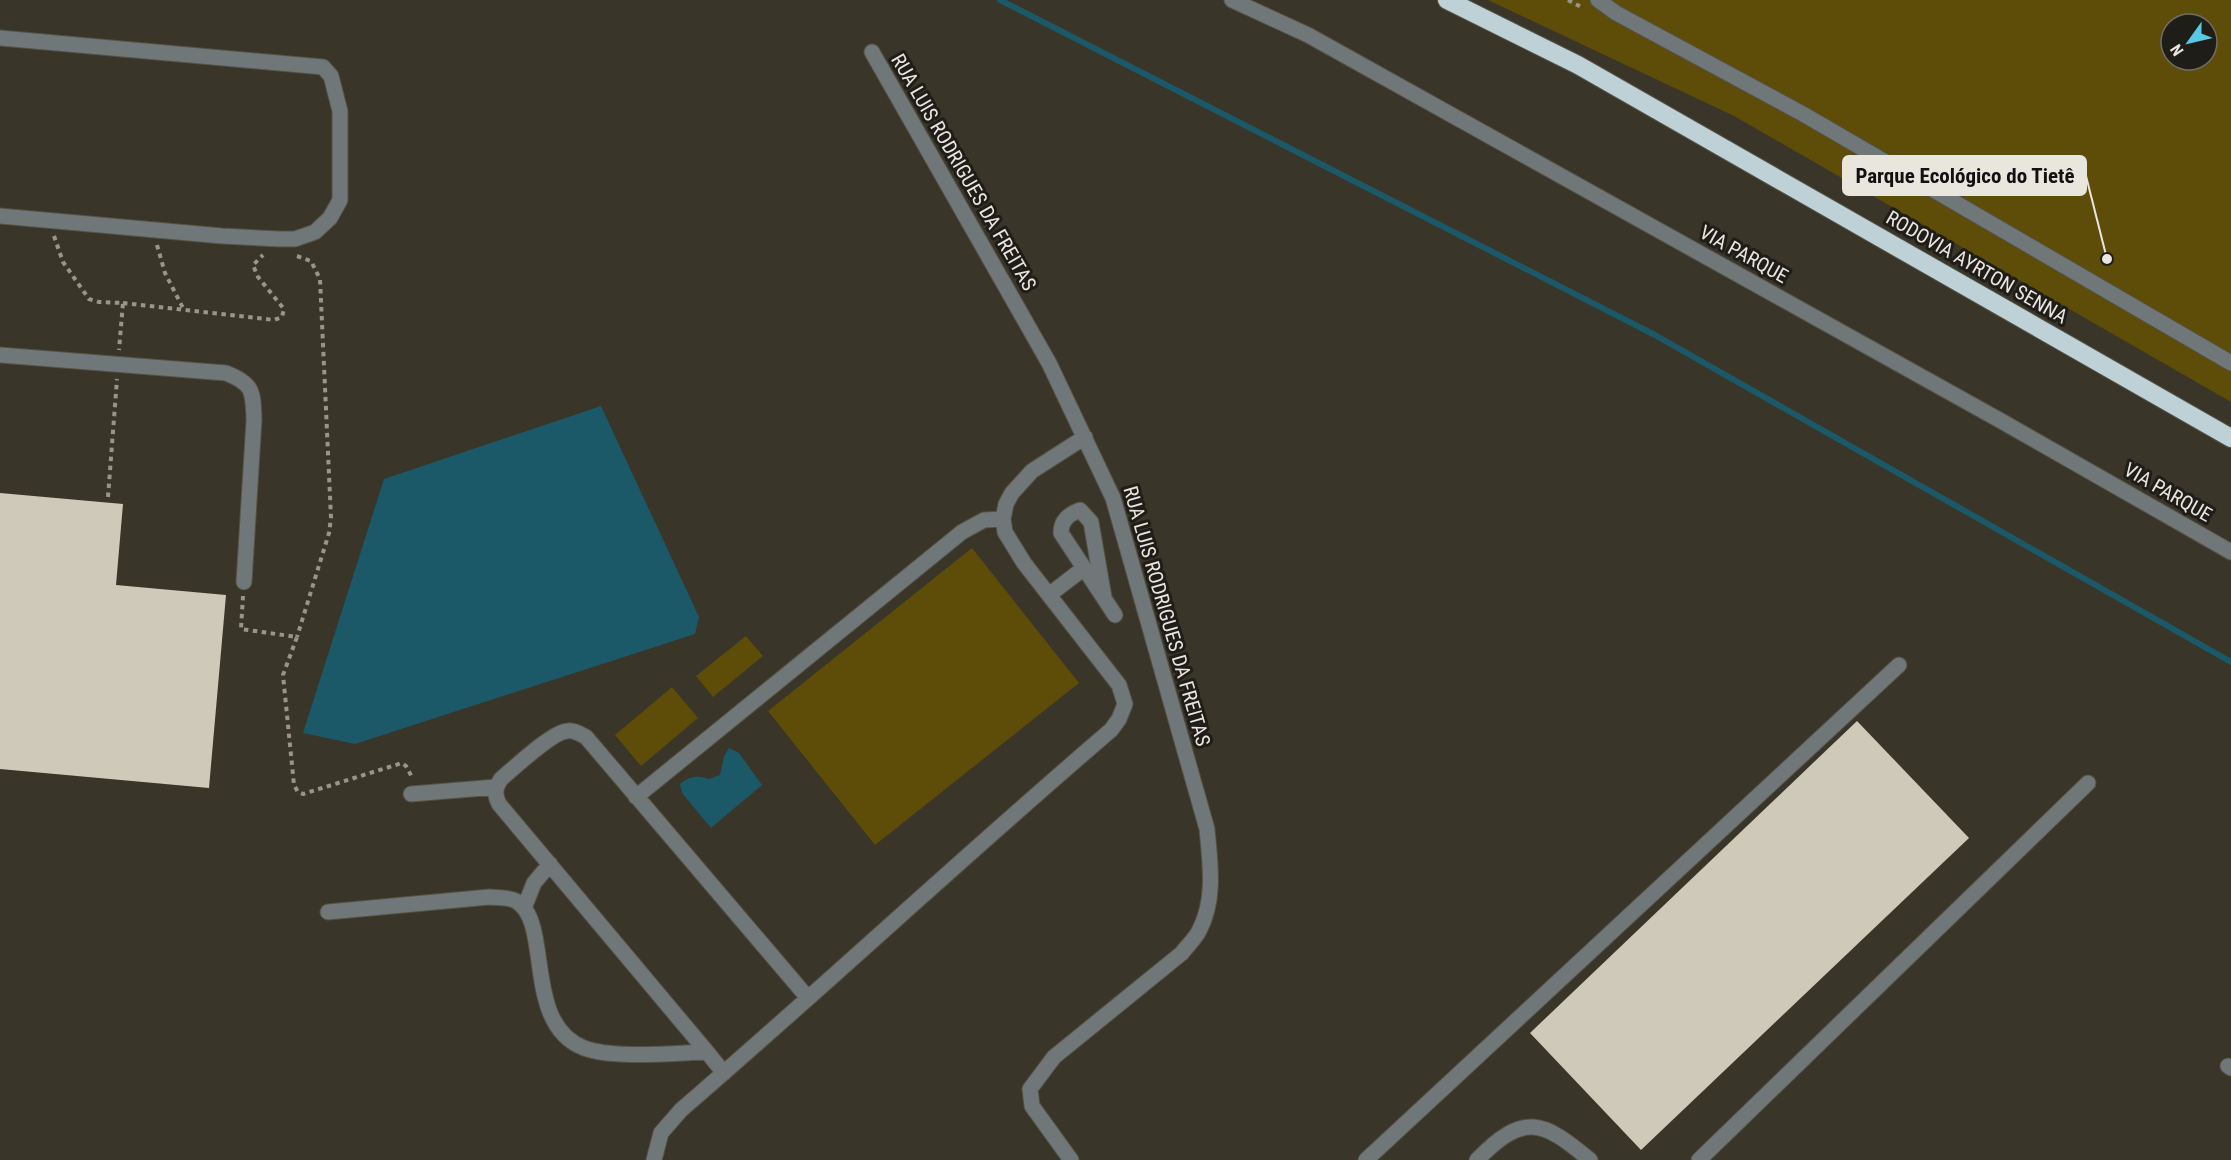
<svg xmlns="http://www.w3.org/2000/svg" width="2231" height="1160" font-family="'Roboto Condensed',sans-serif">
<rect width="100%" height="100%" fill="#393528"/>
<!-- green -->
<path fill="#5e4c09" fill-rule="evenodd" d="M1488,0H2231V402L1734,116ZM2171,24H2207V60H2171Z
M972,548L1079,683L875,845L768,711Z
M746,636L763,656L713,697L696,676Z
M672,687L698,718L641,766L615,735Z"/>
<!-- water -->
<path fill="#1b5968" d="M601,406L699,617L695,634L355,744L303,733L384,479Z
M729,748L739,753L762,785L711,828L682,793L680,784C689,776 698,775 709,779L720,775L724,756Z"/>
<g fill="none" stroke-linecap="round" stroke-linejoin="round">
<!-- stream -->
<path stroke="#1b5968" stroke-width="6" d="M1000,0L1655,335L2231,662"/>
</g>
<!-- building -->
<path fill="#cfc9ba" d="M0,493L123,504L116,585L226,595L209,788L0,769Z
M1857,721L1969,838L1641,1150L1530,1033Z"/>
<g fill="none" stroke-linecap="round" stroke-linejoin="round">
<defs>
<path id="minor" d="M1232,0L1308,35L2003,422L2231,552
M1598,0L1616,13L1803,114L2231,363
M0,38L323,67L331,76L340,111V200L330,218L315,232L295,239H279L222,236L0,216
M872,52L1049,363L1113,498L1207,829C1210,863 1216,899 1199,931C1195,939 1187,946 1182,953L1054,1057L1030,1089L1032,1106L1071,1160
M0,355L226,373C254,384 253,392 254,420L244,582
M1049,595L1084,568
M1104,597L1091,522L1080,510C1069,514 1061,520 1061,533L1115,615
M411,794L496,787
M636,797L962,532L984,520L1003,519
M524,908L534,883L550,864
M328,912L489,897C497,898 509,897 516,901C553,922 522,1024 584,1048C613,1059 674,1053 707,1052L724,1073
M707,1052L499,804C494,794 495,788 501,779C514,768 553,731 568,731C574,730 580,734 586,737L808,998
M2228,1066L2231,1068
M654,1160L661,1133L681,1110C826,985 966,854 1111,730L1119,719L1125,704L1119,685L1024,563L1005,532L1003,519L1006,504L1012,493L1032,471L1085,437
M1366,1160L1899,665
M1477,1160C1524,1112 1542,1120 1590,1160
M1699,1160L2088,783"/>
<path id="highway" d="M1447,0L1578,65L2231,438"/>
</defs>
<!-- minor casing -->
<use href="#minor" stroke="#555145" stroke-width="17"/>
<!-- highway casing -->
<use href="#highway" stroke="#555145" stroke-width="20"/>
<!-- path -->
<path stroke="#98958b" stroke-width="4" stroke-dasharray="4.5 4.5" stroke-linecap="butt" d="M1568,0L1583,8
M54,236L63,262L89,299L99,302L123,303L119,350
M157,245L165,273L184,310
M297,256L311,261L320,279L331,518L329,533L297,637
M123,303L274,320L282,317L284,309L258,277L253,265L263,255
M108,497L117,379
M243,596L241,629L297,637L283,675L294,785L298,792L303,794L402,763L406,766L413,779"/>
<!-- minor -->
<use href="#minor" stroke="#6f7779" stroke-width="15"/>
<!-- highway -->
<use href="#highway" stroke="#bed1d7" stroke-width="18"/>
</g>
<g text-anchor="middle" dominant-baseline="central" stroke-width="6" stroke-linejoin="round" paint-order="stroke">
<!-- street labels -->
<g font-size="20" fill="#e9e6de" stroke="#1f1d17">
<text transform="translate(964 172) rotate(60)">RUA LUIS RODRIGUES DA FREITAS</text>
<text transform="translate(1744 254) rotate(29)">VIA PARQUE</text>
<text transform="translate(1977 267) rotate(30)">RODOVIA AYRTON SENNA</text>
<text transform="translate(2168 492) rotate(30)">VIA PARQUE</text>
<text transform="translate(1167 616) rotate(74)">RUA LUIS RODRIGUES DA FREITAS</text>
</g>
</g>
<!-- callouts -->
<path fill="none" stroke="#e9e6de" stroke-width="2" d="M2107 259L2086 176"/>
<circle fill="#e9e6de" stroke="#1f1d17" stroke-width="2" cx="2107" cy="259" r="6"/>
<rect fill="#e9e6de" stroke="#e9e6de" stroke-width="2" x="1843" y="156" width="243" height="39" rx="6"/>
<g font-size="21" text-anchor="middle" font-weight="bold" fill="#111">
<text x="1965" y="183">Parque Ecológico do Tietê</text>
</g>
<!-- north arrow -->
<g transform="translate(2189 42) rotate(236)"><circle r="28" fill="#1f1d17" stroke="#706d67" stroke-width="1.5"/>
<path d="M0-4.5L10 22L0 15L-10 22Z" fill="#58c8e4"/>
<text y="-9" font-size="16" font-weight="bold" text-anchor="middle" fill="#e9e6de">N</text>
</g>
</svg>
